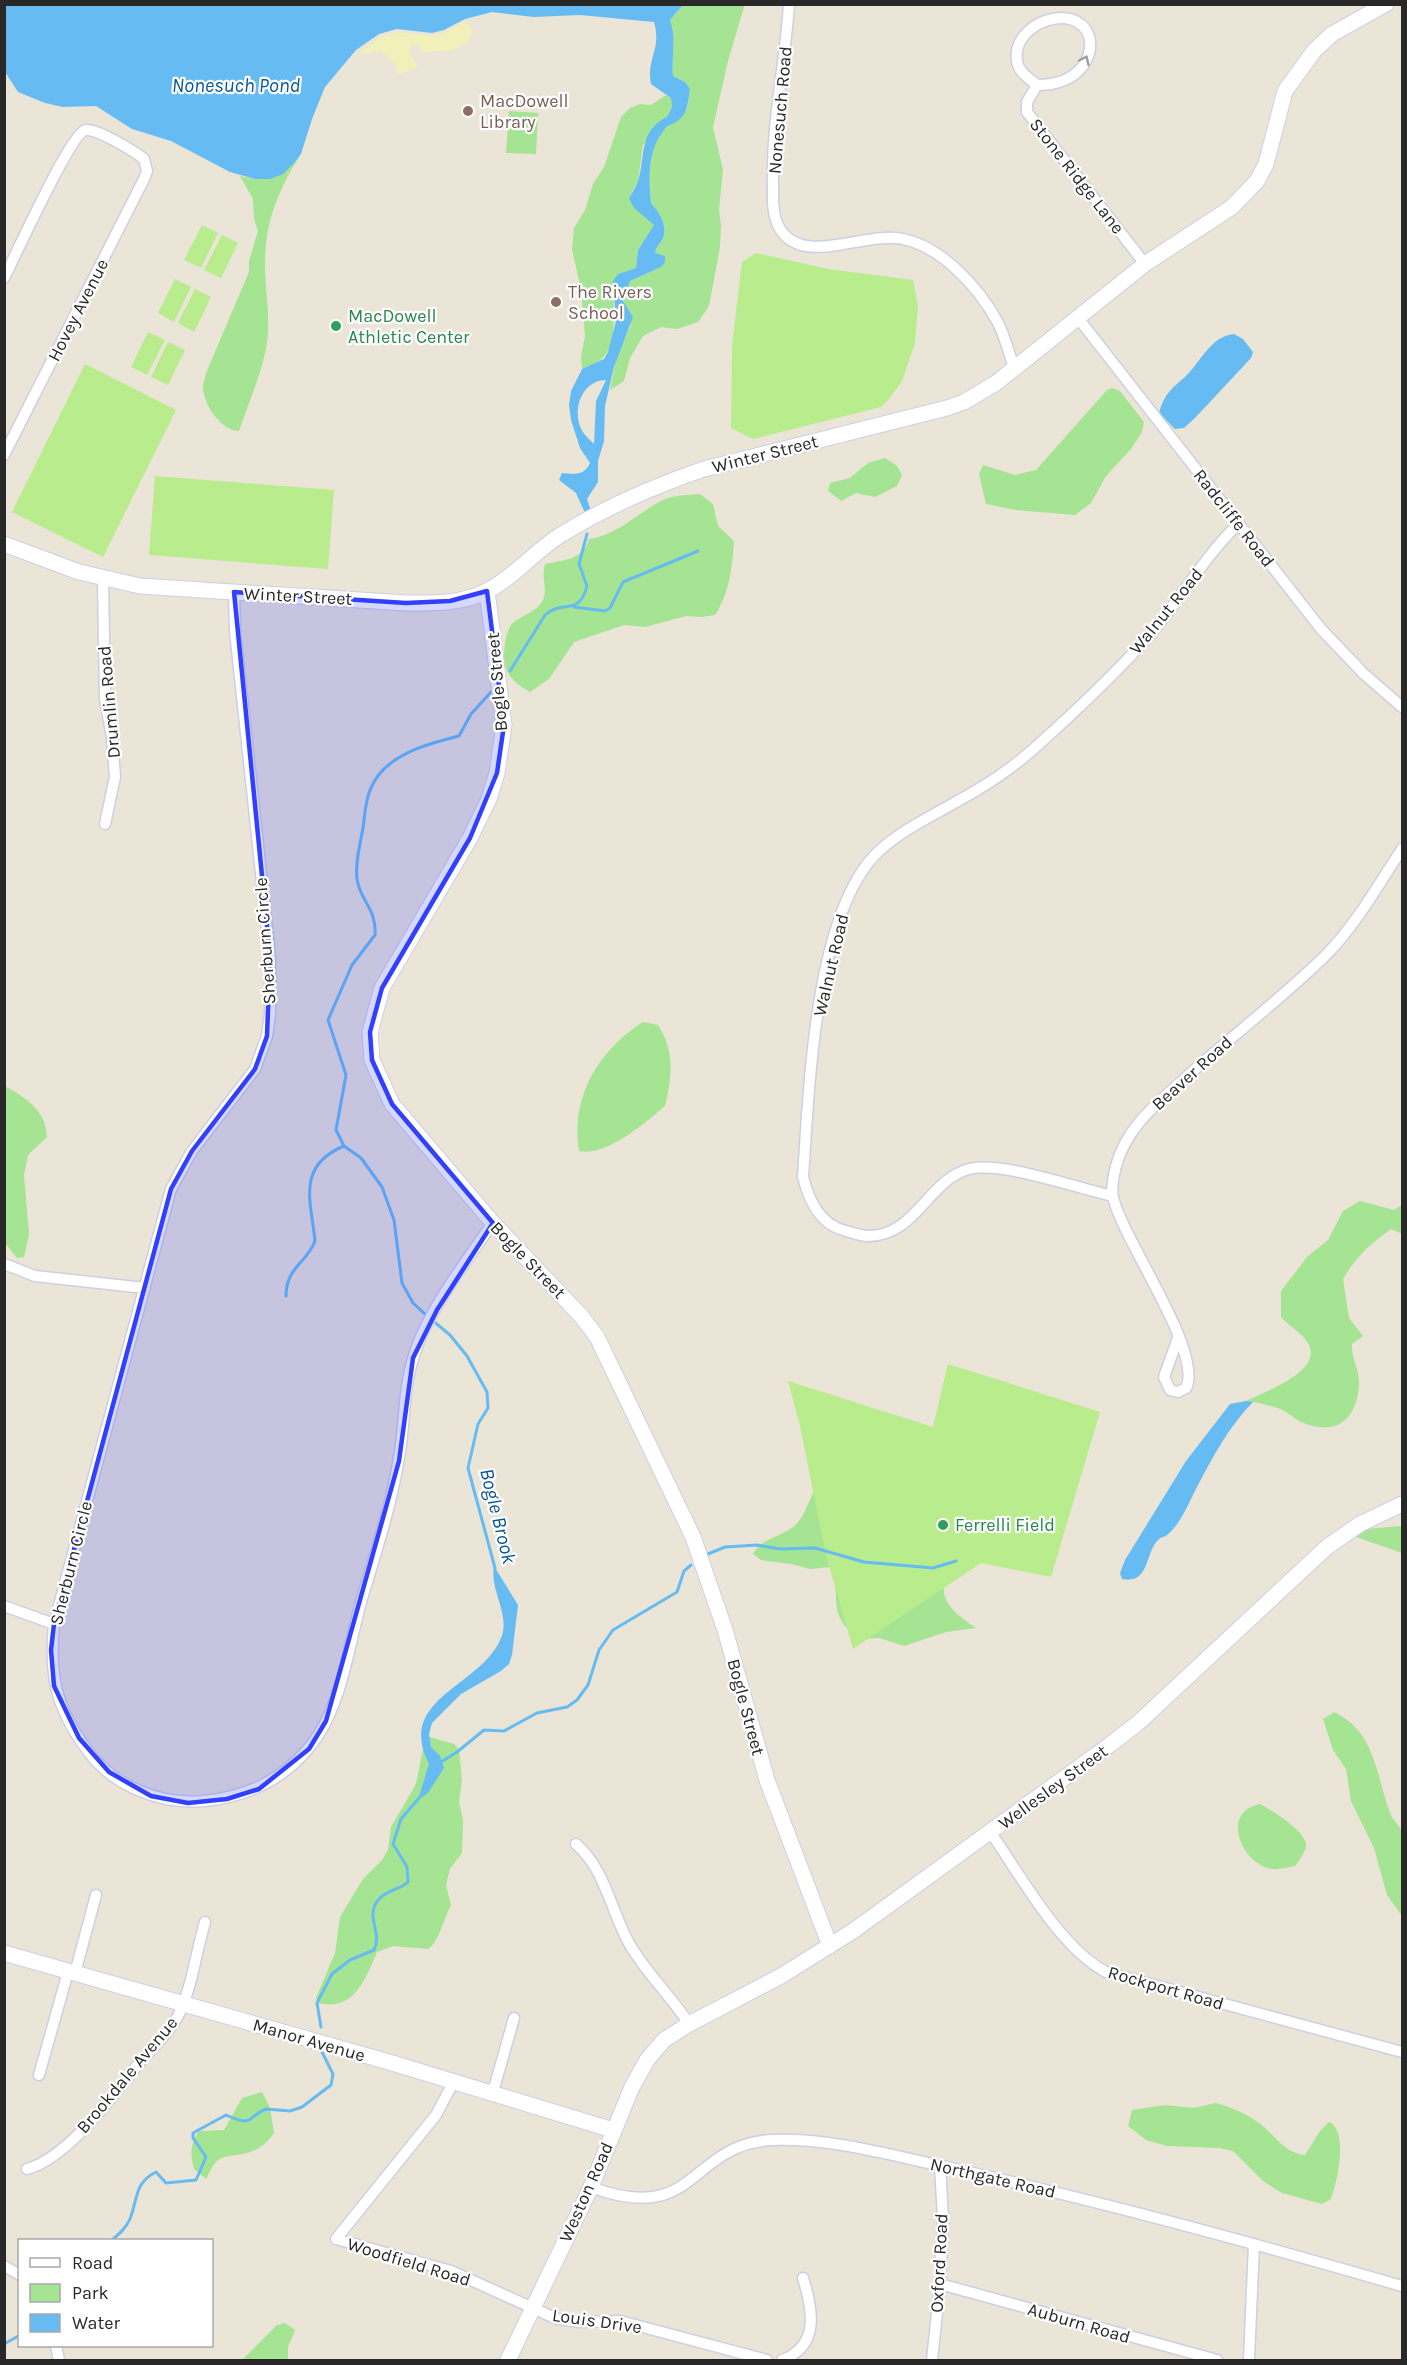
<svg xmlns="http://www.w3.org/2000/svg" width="1407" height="2365" font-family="Karla,sans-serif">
<rect width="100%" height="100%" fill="#ebe5d8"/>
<!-- green -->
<path fill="#a4e492" d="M683,5H744V7L728,61L713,127L723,170L719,210L721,225L720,247L709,306L698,322L677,329L661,327L643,336L630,358L624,381L610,390L617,355L631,325L623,301L630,281L661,267L655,253C656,247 659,245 662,240C669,227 660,213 651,203C650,182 646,140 667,126C688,112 687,115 690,89L685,82L673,76C671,57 677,38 670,20Z
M666,95L671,98L672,107L667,117L643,145L638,181L629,198L654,225L638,250L636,268L618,274C605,307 631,356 582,369L581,357L585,336L581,290L572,249L574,228L585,210L593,184L604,167L621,117L630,108L640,104L651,105Z
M509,111L538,113L536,154L506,153Z
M301,154C277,192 264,224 265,271C266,296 271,323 266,349C260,378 248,404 239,431C222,431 204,406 203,388C203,384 205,378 206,373L249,272V261L258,231L254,219L253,199L240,176C271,183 281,178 301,154Z
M1112,388L1120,391L1144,422L1142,432L1131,449L1106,476L1091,503L1075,515L1016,510L986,504L979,474L983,465L1015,475L1036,470L1107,390Z
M885,458L897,466L902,475L897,486L875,497L856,493L841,501L828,491L830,483L850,478L868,463Z
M700,494L713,504L718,526L734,541C732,568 730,592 715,615L702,617L686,616L645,627L624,625L574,642L549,679L530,692C509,680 501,669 505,644C506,637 508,627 513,623C522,615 537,612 543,600C548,589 541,579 545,564C563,560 584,560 589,539C618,535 637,513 663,500C674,495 688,495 700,494Z
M643,1022L658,1025C675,1051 672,1077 665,1106C645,1123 606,1157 579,1151C570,1097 599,1050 643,1022Z
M5,1086C26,1098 46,1110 47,1137L28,1155L24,1175L29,1234L24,1257L17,1258L5,1243Z
M1360,1201L1394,1210L1402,1205V1234L1391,1229C1371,1243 1355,1258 1343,1279L1349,1318L1363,1336L1352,1344C1351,1358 1360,1371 1359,1384C1357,1420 1336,1437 1301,1422C1293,1418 1286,1410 1277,1408C1268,1405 1256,1402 1246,1401C1265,1391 1324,1372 1308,1343C1301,1332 1289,1326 1281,1317V1291L1307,1257L1328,1240L1343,1211Z
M815,1490L944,1583C941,1605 959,1616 976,1628L946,1632L904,1646L879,1638L858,1639C825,1610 843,1603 831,1567L810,1569L791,1564L761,1560L753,1554C761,1539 780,1537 793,1527C805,1518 807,1503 815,1490Z
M1402,1526V1553L1339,1531Z
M1334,1712C1375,1731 1376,1774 1390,1813C1392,1820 1400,1825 1402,1832C1407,1846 1403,1898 1402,1916L1387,1895L1374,1848L1351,1801L1346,1769L1333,1750L1323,1719Z
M430,1737L454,1744L459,1749L462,1781L459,1802L463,1820L462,1853L450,1869L446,1885L451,1905C444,1918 439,1942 428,1949L393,1946L377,1952C366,1977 355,2012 319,2003L316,1998L335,1953L340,1917L363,1879L382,1860L388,1850L391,1827L416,1784L423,1749Z
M1260,1804C1271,1810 1306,1831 1306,1845C1305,1853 1300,1860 1295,1866C1288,1867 1279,1870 1272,1869C1242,1865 1219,1812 1260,1804Z
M262,2092L270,2108L274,2133C254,2163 227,2150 216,2162C212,2166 209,2174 206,2179L194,2169C190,2154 190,2144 199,2131L224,2130L242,2098Z
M1216,2103C1231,2107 1247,2114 1259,2123C1274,2134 1285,2154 1305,2155L1320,2131L1329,2122C1349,2130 1337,2183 1331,2199L1322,2204L1282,2193L1263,2181L1233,2151L1219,2148L1167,2146L1146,2140L1128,2126L1132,2110L1165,2105L1193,2108Z
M285,2323L295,2330L288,2347V2360H242L277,2325Z"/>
<!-- sand -->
<path fill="#f2f0b9" d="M465,21L472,30L468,42L453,50L421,52L419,44L411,45L409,53L418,67L399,74L394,63L381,50L358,55L380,37L397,32L430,36L444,33Z"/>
<!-- pitch -->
<path fill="#b8ec8d" d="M202,225L218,233L201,268L184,260Z
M222,235L238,243L221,278L204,270Z
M756,253L828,269L913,280L918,306L915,343L902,381L889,399L881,407L753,439L731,428L732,346L742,262Z
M175,279L191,287L174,322L158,313Z
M195,289L211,297L194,332L178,323Z
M148,332L165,340L147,375L131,367Z
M168,342L185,350L168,385L151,377Z
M85,364L176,410L103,557L12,512Z
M155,476L334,490L328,569L149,555Z
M948,1364L1100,1412L1051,1577L981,1563L853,1649L826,1555L800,1426L788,1381L933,1427Z"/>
<!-- water -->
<path fill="#66bcf2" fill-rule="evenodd" d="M5,5H683L670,20C677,38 671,57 673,76L685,82L690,89C688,102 688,115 676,122C671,125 667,125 664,130C647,151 649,177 651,203C660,213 669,227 662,240C659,245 656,247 655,253L665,256V262L661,267L630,281L623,301L633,317L614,367L605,406L604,441L598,461V482L587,499L591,511L585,513L576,493L559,480L562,473C575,474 584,476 590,463L580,448L571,420L569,405L571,391L582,369L604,359L608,352L616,321L613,281L618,274L636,268L638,250L654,225L634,208L629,198C632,193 636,187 638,181C646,156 638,131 667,117L672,107L671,98L651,84C646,58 662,50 654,22L580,15L534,17L492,12L465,19L444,30L432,33L397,29L379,34L356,50L325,87L312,119L301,154L294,163L283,174L270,179H255L230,172L171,141L132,129L96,106L63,107L45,103L18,92L5,72ZM606,380L596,401L594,444C589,439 582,433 580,426C573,407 583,380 606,380Z
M1234,334L1243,339L1253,352L1251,358L1195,418L1184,428L1175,429L1159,413C1163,395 1173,387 1186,376C1202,360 1210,337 1234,334Z
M1246,1401L1253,1402C1230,1425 1212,1458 1197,1487C1189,1502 1181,1524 1167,1535C1165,1537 1161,1537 1159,1539C1145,1551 1150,1585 1122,1579L1120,1573L1125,1560L1186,1461L1230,1404Z
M494,1566L518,1605L512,1655L509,1664L501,1671L461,1694L432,1723L429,1734L431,1747L440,1756L444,1768L428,1793L418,1800L429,1764C395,1698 481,1687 501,1638C511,1615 489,1590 494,1566Z"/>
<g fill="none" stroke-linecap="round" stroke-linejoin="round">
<!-- stream -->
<path stroke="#66bcf2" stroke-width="3" d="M574,607L605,611L610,608L623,582L698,551
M510,671L545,615C563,599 579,617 587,586L579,564L587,534
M286,1296C286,1267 307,1263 315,1241C311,1201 296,1166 344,1146
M427,1316L413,1303L402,1283L394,1220L382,1187L361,1158L344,1146L336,1130L346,1075L328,1020L352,965L375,935C377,909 360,901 357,879C355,862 360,845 363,828C365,815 365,800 371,788C385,754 428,744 459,736L471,714L491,692
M432,1320L450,1335L467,1356L487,1392L488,1408L478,1424L468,1468L495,1568
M708,1554L725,1547L757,1545L780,1549L815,1548L864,1562L933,1568L956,1561
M441,1762L457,1752L484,1730L504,1731L537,1713L567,1707L577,1700L588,1685L599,1650L613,1630L677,1592L684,1571L691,1565
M321,2027L317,2003L332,1974L350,1960L374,1950C383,1933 364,1916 379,1899C387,1890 399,1890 408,1882L407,1867L393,1844L401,1819L419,1798
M112,2240C119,2234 126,2228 130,2219C138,2199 134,2183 156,2172L166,2183L196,2180L206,2157L193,2138V2133L226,2115C255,2128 246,2117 266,2109L290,2111L302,2107L331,2085L333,2074L322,2052
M4,2344L20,2335"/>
<defs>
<path id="street" d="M789,4C785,66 771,125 773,186C773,198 772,211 777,223C797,271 865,230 903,239C942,247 978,287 997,321C1005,336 1009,353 1014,368
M1037,85C1030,79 1018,72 1017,61C1011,23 1076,0 1089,36C1092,46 1089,59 1082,67C1071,81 1055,85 1037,85L1027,102V112L1145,264
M4,278C15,257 71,132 86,130C98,129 134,151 144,159L147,171L144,179L4,455
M1078,318L1321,629L1364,674L1402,707
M103,579L105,699L112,738L115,777L105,824
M234,592L235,631L270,957V1014L267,1036L255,1069L192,1151L171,1189L54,1624C49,1676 56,1708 87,1750C113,1786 160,1805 204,1801C245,1797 281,1781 308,1749C341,1711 348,1649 361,1602C375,1555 391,1507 399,1458C405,1426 403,1391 413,1359C425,1315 466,1261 493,1223
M1113,1196C1077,1188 1002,1161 969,1169C928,1180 916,1236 868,1236C861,1236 853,1233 846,1231C820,1225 809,1201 803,1177C809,1091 814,912 879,851C902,830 930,817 956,802C984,787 1014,767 1038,745C1078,709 1119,671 1154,630C1183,595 1206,555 1239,523
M4,1264L35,1276L145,1288
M1178,1338L1164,1377L1170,1390L1178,1392L1186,1388C1204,1352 1122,1239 1113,1197C1111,1189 1114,1174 1116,1166C1127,1124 1162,1100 1192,1072C1236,1033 1283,997 1325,956C1356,925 1378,885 1402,849
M4,1606L54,1624
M991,1833C1021,1876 1060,1948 1106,1972L1402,2052
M576,1844C606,1870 611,1912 630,1945C647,1974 671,1996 689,2024
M75,1973L96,1895
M39,2075L68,1972
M454,2081L436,2115L336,2239L451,2271L557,2319L580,2322L620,2321L767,2360
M493,2092L514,2018
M27,2169C68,2158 113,2095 140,2062C153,2047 169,2033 178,2016C192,1988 196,1952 205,1922
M591,2187C697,2227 689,2144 772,2140C830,2138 886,2154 942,2166C1097,2200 1250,2242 1402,2286
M4,2266L20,2275
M940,2284L1217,2360
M56,2346L59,2360
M782,2360C820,2346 813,2310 803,2278
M932,2360L940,2284L943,2218L940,2166
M1249,2360L1254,2244"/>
<path id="secondary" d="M4,544L79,572L140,586L406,603C433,603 462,604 487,591C513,578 534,552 559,536C604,508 654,486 704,469L947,408L964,402L996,383L1145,264L1232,207L1257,181L1266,164L1285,91L1314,51L1332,34L1386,4
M487,591L504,725L497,773L489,799L470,838L382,988L370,1032L372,1060L392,1104L493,1223L582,1317L597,1337L693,1537L725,1630L767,1780L830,1946
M4,1953L389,2062L613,2130
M508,2360L591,2187L632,2087L647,2060L664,2040L689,2024L781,1976L853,1931L1111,1744L1138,1723L1327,1547L1360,1524L1402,1504"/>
</defs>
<!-- street casing -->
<use href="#street" stroke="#cecfe2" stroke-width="13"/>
<!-- secondary casing -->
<use href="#secondary" stroke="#cecfe2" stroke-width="17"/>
<!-- street -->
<use href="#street" stroke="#fff" stroke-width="10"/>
<!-- secondary -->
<use href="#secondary" stroke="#fff" stroke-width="15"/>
</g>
<!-- one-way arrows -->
<defs><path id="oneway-chevron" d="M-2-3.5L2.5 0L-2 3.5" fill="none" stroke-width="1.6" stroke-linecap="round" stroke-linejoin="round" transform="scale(1.5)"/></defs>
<use stroke="#9e9e9e" href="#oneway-chevron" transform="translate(1085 60) rotate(-65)"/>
<!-- marked area -->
<path fill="#313fff" fill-opacity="0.2" stroke="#313fff" stroke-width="4.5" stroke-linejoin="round" d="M487,591L504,725L497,773L470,838L382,988L370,1032L372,1060L392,1104L493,1223L437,1310L413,1358L399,1461L326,1721L309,1749L259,1789L227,1799L188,1803L151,1796L109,1772L79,1738L54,1686L51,1650L54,1624L171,1189L192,1151L255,1069L267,1036L270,957L234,592L406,603L450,601Z"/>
<!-- markers -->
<g fill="#8d6e63" stroke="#fff" stroke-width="2">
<circle cx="468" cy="111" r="6"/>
<circle cx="556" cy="302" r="6"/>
</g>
<g fill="#2e9e5b" stroke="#fff" stroke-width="2">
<circle cx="336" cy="326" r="6"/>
<circle cx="943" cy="1525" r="6"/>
</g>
<g text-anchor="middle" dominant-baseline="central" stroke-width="4.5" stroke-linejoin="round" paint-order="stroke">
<!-- education labels -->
<g font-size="18" fill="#785e54" stroke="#fff" text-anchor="start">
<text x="480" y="101">MacDowell<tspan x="480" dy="21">Library</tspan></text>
<text x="568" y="292">The Rivers<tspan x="568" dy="21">School</tspan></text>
</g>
<!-- street labels -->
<g font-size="18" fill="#282828" stroke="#fff">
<text transform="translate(780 110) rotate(-85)">Nonesuch Road</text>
<text transform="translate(1077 176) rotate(52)">Stone Ridge Lane</text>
<text transform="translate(78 310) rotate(-63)">Hovey Avenue</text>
<text transform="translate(765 454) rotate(-14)">Winter Street</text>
<text transform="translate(1234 518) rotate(52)">Radcliffe Road</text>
<text transform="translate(298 596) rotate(3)">Winter Street</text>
<text transform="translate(1166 611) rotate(-51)">Walnut Road</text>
<text transform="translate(497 682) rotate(-95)">Bogle Street</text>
<text transform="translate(109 702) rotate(-95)">Drumlin Road</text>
<text transform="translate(265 941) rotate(-94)">Sherburn Circle</text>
<text transform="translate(831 965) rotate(-77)">Walnut Road</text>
<text transform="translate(1192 1073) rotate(-42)">Beaver Road</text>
<text transform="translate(528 1260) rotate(46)">Bogle Street</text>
<text transform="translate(71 1563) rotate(-76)">Sherburn Circle</text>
<text transform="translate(746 1707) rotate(75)">Bogle Street</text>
<text transform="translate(1053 1787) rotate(-36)">Wellesley Street</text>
<text transform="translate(1166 1988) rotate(16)">Rockport Road</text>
<text transform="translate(309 2040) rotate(16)">Manor Avenue</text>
<text transform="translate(127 2075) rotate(-50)">Brookdale Avenue</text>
<text transform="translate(993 2178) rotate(13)">Northgate Road</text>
<text transform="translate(586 2192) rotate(-66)">Weston Road</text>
<text transform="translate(409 2262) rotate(17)">Woodfield Road</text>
<text transform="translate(939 2263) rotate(-87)">Oxford Road</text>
<text transform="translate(597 2321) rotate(8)">Louis Drive</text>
<text transform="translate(1079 2323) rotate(16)">Auburn Road</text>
</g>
<!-- leisure labels -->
<g font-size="18" fill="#27864d" stroke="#fff" text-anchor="start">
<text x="348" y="316">MacDowell<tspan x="348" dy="21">Athletic Center</tspan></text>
<text x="955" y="1525">Ferrelli Field</text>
</g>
<!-- water labels -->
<g font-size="20" font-style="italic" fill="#08579b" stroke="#fff">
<text x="236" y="85">Nonesuch Pond</text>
<text transform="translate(498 1516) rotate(76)">Bogle Brook</text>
</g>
</g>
<!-- border -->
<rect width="1407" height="2365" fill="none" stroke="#282828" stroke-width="12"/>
<!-- legend -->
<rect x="18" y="2239" width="195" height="108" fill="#ffffff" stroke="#a9a9a9" stroke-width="1.5"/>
<rect x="30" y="2258" width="30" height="9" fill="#ffffff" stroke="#a9a9a9" stroke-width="1.5"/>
<text x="72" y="2269" font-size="18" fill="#282828">Road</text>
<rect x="30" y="2284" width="30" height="18" fill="#a4e492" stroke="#a9a9a9" stroke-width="1.5"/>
<text x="72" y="2299" font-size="18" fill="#282828">Park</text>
<rect x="30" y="2314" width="30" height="18" fill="#66bcf2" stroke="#a9a9a9" stroke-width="1.5"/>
<text x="72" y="2329" font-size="18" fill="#282828">Water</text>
</svg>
